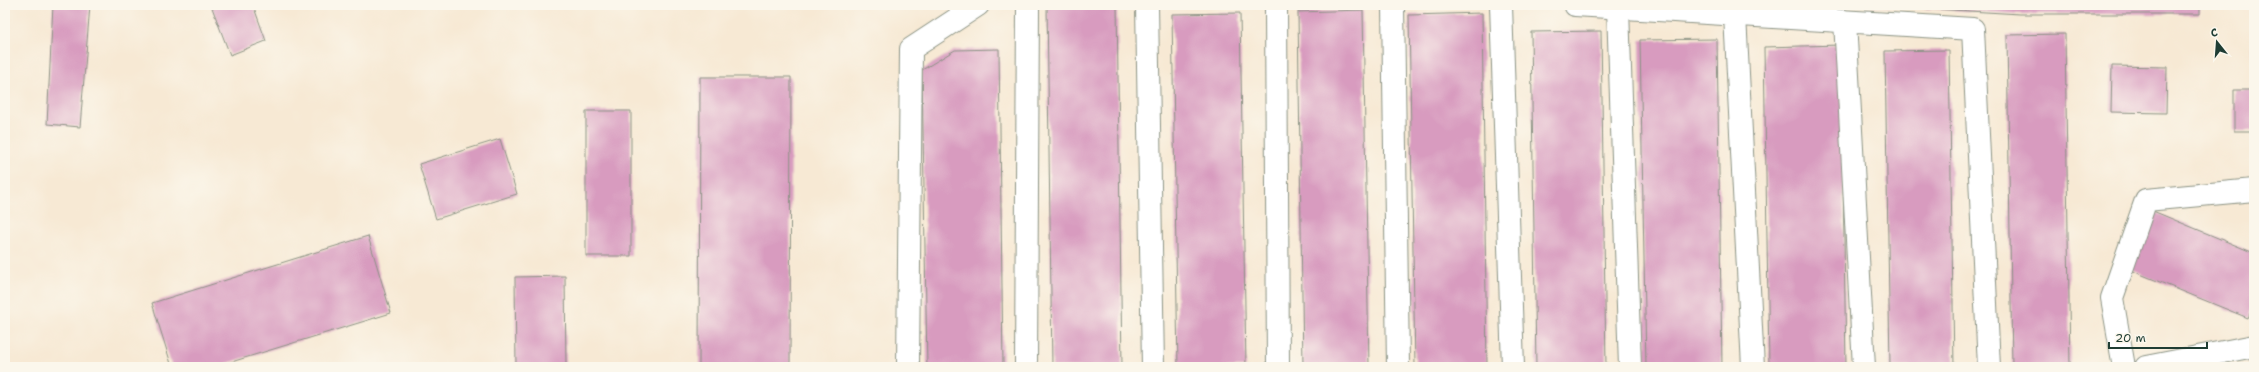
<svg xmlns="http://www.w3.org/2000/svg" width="2259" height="372" font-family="'Shantell Sans',sans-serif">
<rect width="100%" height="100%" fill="#fbf7ec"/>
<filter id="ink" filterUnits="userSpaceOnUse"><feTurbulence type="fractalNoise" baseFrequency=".025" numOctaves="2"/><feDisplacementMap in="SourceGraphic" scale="8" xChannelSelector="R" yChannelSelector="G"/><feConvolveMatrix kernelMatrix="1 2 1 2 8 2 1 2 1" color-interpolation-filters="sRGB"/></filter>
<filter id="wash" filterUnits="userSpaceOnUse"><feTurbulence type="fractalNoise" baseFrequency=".012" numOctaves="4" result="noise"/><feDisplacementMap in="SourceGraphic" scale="16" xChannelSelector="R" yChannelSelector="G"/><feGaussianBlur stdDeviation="0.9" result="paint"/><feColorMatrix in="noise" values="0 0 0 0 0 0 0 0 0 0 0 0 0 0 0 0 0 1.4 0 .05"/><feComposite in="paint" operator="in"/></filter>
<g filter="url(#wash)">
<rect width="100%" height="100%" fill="#f7e9d4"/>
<g id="blocks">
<!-- building -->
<path fill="#d89bbf" d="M53,5H90L80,127L47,124Z
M211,5H253L266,41L230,55Z
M1047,5H1117L1122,367H1052Z
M1865,5H2200V14H2020Z
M1363,10L1369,367H1303L1298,12Z
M1240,13L1246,367H1178L1172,14Z
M1482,13L1487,367H1415L1409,15Z
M1601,31L1606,367H1536L1531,32Z
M2065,34L2070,367H2012L2007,35Z
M2252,37H2254V61H2253Z
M1717,39L1722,367H1646L1640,40Z
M1841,45L1846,367H1769L1764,47Z
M999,49L1003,367H927L922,70L955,50Z
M1949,50L1954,367H1890L1885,51Z
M2112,66L2167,67L2166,113L2111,112Z
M700,77H791L790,367H699Z
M2234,90H2254V131H2234Z
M586,111H631V256H586Z
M500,139L517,194L436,219L419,164Z
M2153,211L2254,253V305L2248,318L2128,269Z
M368,236L391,313L215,367H172L152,303Z
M565,276L566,367H516L515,277Z"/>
</g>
</g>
<g filter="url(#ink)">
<use href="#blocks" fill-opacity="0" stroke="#8b9384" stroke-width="1"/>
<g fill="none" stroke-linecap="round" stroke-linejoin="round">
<defs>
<path id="minor" d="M1147,5L1153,367
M1276,5L1278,367
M1393,5L1398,367
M1501,5L1513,367
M1575,5L1973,29L1989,367
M1618,8L1630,367
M1735,15L1753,367
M1845,21L1864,367
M908,367L911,49L978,5
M1026,367L1028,5
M2124,367L2112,298L2146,200L2254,190
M2146,367L2254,346"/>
</defs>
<!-- minor casing -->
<use href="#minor" stroke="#8b9384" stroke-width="24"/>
<!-- minor -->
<use href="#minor" stroke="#fff" stroke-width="22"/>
</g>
</g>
<!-- margin -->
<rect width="2259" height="372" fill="none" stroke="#fbf7ec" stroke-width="20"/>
<!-- north arrow -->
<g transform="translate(2217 42) rotate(343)" stroke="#fbf7ec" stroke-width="3" paint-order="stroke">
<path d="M0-3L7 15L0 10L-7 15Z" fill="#1f3d34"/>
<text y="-6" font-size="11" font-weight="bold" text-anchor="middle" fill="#1f3d34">С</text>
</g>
<!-- scale -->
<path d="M2109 342v6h98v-6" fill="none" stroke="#1f3d34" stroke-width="2"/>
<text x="2115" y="342" font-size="12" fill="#1f3d34" stroke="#fbf7ec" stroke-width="3" paint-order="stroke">20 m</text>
</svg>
